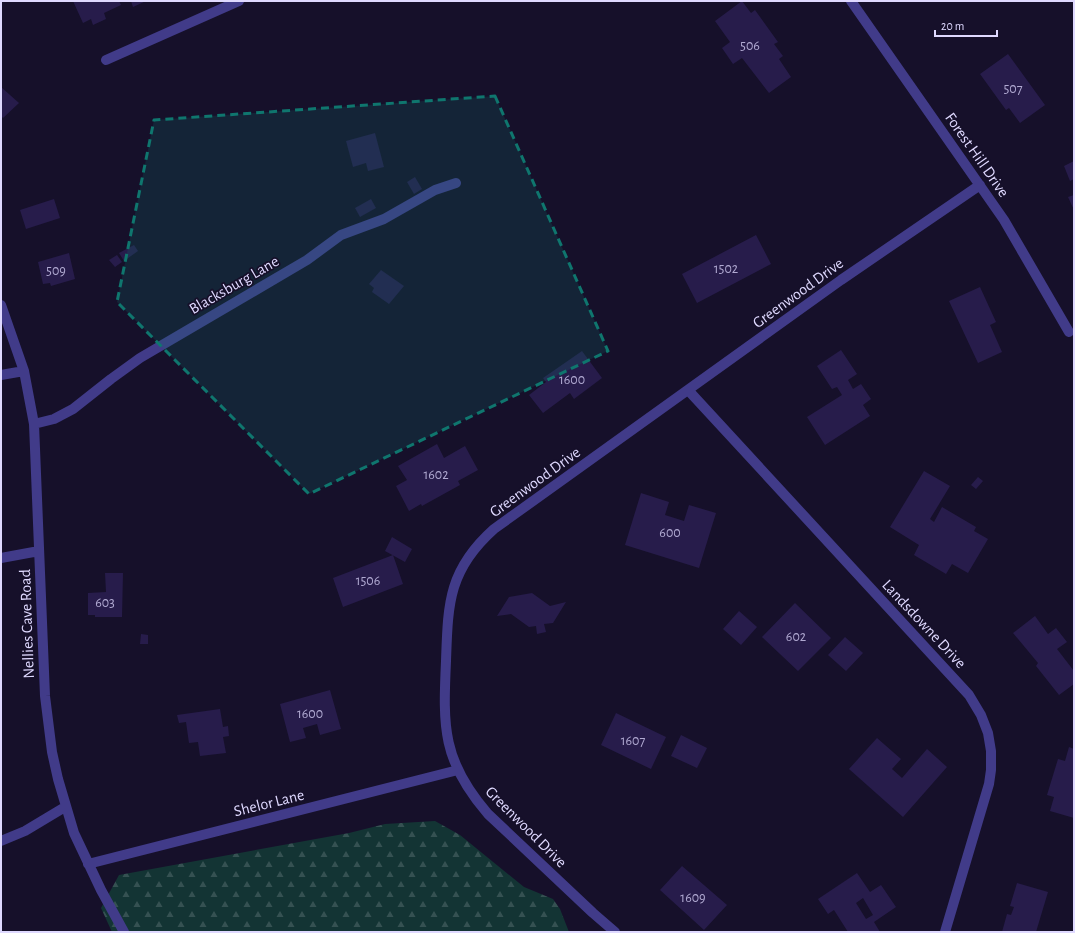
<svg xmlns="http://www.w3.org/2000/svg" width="1075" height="933" font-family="'Alegreya Sans',sans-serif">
<defs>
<pattern id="forest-firs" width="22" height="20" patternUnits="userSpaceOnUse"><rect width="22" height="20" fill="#133434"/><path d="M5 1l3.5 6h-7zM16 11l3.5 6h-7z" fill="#355152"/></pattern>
</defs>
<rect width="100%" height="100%" fill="#16102a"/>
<!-- forest -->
<path fill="url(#forest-firs)" d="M435,821L460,835L524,887L553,899L560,909L569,932H112L101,908L119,875L349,833L385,824Z"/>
<!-- building -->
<path fill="#271c4b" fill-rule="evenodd" d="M73,1H119L121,5L104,13L106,19L93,25L91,19L83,23Z
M131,1H146L133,7Z
M742,1L751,13L755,10L778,42L774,44L783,56L779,59L791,77L769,93L742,58L733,64L722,48L730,42L715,21Z
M1008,54L1045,105L1020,123L1009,108L1006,110L980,74Z
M1,87L19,103L3,118L1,116Z
M375,133L384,167L368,171L366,163L353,167L346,141Z
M1074,161V179L1070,181L1064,166Z
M415,177L422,189L414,194L407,182Z
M1074,195V210L1068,197Z
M54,199L60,218L26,229L20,210Z
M371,199L376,208L360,217L355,208Z
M756,235L771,264L697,303L682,274Z
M134,245L138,251L124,261L119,253Z
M69,253L75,279L51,286L50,283L43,284L38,262Z
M117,255L122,262L115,267L109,260Z
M381,270L404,286L389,304L372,292L374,288L369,284Z
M980,287L996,322L990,325L1002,352L978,363L949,301Z
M841,350L857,374L848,380L853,389L861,384L871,399L863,405L870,416L825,445L807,417L842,395L837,387L832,389L817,366Z
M582,351L602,378L574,399L570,393L543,413L529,395L546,382L543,378Z
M437,444L444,458L465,446L478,470L458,481L460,485L422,506L421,504L409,511L396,486L407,480L398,466Z
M924,471L950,486L930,519L934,522L942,507L976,527L974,531L988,539L968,573L952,564L946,574L914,555L919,545L890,527Z
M978,477L983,481L976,489L971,485Z
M641,493L669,502L665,515L684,521L689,505L716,513L699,568L625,545Z
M392,537L412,549L405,562L385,551Z
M393,555L403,584L343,607L333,578Z
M105,573H123L122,617H95V615H88V593L106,592Z
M532,593L550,606L566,602L553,623L544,624L546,632L537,634L536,626L529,627L511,614L497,616L509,597Z
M795,603L831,638L798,671L762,637Z
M739,611L757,627L741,645L723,629Z
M1035,616L1048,634L1056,628L1067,642L1057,649L1074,671V684L1059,695L1036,666L1038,663L1013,633Z
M141,634L148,635V644H140Z
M845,637L863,653L846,671L828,655Z
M330,690L341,729L320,735L317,724L303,728L306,738L290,742L280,704Z
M220,709L223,727L228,726L229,736L223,737L226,753L200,756L198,742L189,743L186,722L179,723L177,715Z
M616,713L666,737L651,769L601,745Z
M681,735L707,748L697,768L671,756Z
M877,738L901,759L892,769L902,778L927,749L947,767L903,817L849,769Z
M1069,747L1074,749V818L1050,811L1054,797L1047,795L1058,759L1065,761Z
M682,866L727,905L704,930L660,890Z
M857,873L870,892L881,885L896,907L874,922L880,932H848L834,910L828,914L818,899ZM863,898L873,915L866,919L856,903Z
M1017,883L1048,892L1036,932H1002L1007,914L1011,915L1014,907L1010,906Z"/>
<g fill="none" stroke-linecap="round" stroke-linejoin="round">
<!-- minor -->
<path stroke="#413b89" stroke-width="10" d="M851,1L1004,220L1069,332
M106,60L239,1
M1,305L24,371L34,424L45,696L52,752L58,779L74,833L101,890L124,932
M1,375L24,371
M688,390L969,695L981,715L988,733L991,751V770L989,784L945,932
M34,424L54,419L73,409L111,379L140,358L307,260L341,235L384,219L435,190L456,183
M1,558L39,551
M1,841L25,831L65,807
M88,864L458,770
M615,932L593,913L488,814C442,761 443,727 446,661C448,604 448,570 494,529L841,280L980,185"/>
</g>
<!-- marked area -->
<path fill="#0f766e" fill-opacity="0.2" stroke="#0f766e" stroke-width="3" stroke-dasharray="8 5" stroke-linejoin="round" d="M495,96L608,351L309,494L117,302L154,120Z"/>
<g text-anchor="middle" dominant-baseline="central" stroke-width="3.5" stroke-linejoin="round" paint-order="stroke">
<!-- number labels -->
<g font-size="14" fill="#b1aad2">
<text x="750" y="46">506</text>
<text x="1013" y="89">507</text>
<text x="726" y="269">1502</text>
<text x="56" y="271">509</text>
<text x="572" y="380">1600</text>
<text x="436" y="475">1602</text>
<text x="670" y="533">600</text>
<text x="368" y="581">1506</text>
<text x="105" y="603">603</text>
<text x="796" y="637">602</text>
<text x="310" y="714">1600</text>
<text x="633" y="741">1607</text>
<text x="693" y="898">1609</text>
</g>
<!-- street labels -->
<g font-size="16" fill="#dfd9ff" stroke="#16102a">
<text transform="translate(977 155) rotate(55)">Forest Hill Drive</text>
<text transform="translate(234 285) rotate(-30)">Blacksburg Lane</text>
<text transform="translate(798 293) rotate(-36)">Greenwood Drive</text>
<text transform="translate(535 482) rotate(-36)">Greenwood Drive</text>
<text transform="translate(27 624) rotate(-92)">Nellies Cave Road</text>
<text transform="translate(924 624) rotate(47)">Landsdowne Drive</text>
<text transform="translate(269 803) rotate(-14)">Shelor Lane</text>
<text transform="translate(526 827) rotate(45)">Greenwood Drive</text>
</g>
</g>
<!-- border -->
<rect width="1075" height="933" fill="none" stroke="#dfd9ff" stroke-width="4"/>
<!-- scale -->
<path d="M935 30v6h62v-6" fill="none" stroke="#dfd9ff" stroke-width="2"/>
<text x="941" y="30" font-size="12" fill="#dfd9ff" stroke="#16102a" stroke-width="3" paint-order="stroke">20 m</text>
</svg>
